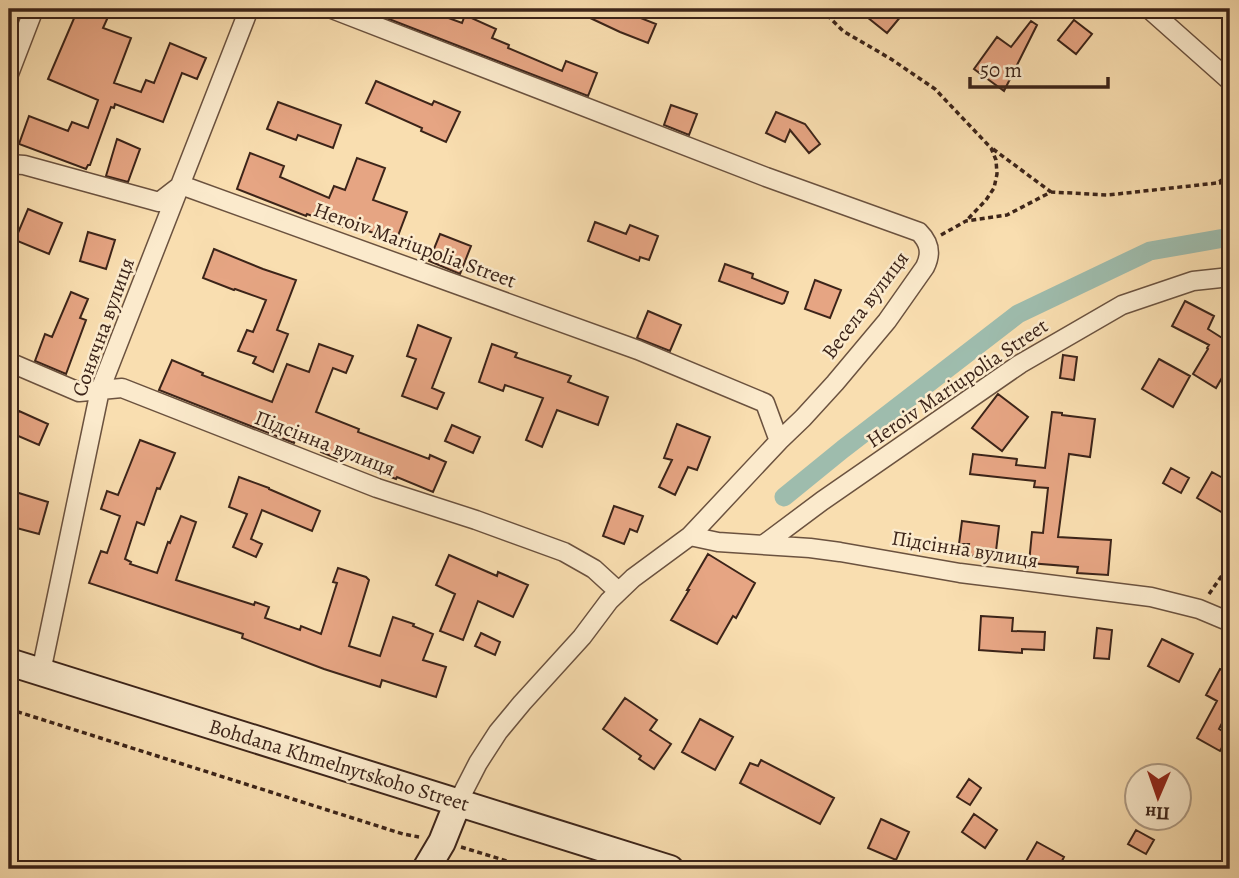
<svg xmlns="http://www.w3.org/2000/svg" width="1239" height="878" font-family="Alegreya,serif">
<rect width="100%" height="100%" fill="#f9deb0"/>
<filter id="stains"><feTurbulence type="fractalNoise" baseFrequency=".00286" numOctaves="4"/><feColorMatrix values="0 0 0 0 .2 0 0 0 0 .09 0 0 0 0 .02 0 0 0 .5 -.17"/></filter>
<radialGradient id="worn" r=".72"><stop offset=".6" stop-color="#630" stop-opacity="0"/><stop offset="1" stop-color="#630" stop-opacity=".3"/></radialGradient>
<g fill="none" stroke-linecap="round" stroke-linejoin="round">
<!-- canal -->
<path stroke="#9ebcad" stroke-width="19" d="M784,497L843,449L1018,314L1150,251L1230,237"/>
</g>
<!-- building -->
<path fill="#e6a583" stroke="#3c2419" stroke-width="2" d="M78,9H89L108,17L103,28L131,38L114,83L141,92L146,80L154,83L170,43L206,58L197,79L182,73L163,122L115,104L114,108L111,107L90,165H88L86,169L19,144L29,116L68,131L72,122L88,128L98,100L48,79Z
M363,9H424L462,23L465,15L496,29L492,38L509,45L508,48L562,71L566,61L597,73L588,96Z
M571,9H618L656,24L648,43L620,32Z
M857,9H907L887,33Z
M1074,20L1092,34L1076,54L1058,40Z
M1031,21L1037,25L1004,91L974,69L997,37L1011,47Z
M376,81L432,105L434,101L460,112L446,142L421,131L422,128L366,103Z
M278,102L341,125L333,148L298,135L296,140L267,129Z
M671,105L697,114L689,135L664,125Z
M776,112L805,124L820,144L809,153L790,130L785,142L766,133Z
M117,139L140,149L128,182L106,176Z
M250,153L284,166L280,177L329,198L334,186L345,190L357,158L385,168L373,200L407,212L396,241L343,222L342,227L307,214L306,216L237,189Z
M28,209L62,223L49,254L15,240Z
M595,222L626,234L630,225L658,236L649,260L640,257L639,261L588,241Z
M88,232L115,240L106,269L80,261Z
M440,234L471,246L460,274L429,261Z
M214,249L263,269L296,280L277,330L288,334L273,372L253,363L256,357L238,351L247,330L253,332L266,300L235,289L234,290L203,278Z
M725,264L753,274L752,278L788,292L784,303L782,304L719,281Z
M815,280L841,290L830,318L805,309Z
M71,292L88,299L80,318L86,320L66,374L35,361L45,334L52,337Z
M1185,301L1214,316L1208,329L1230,343V364L1216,388L1193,374L1208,349L1207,348L1209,345L1172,326Z
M648,311L681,325L670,351L637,338Z
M418,325L451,338L432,388L444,393L437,409L402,396L416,359L407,356Z
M319,344L353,356L346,373L333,368L316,412L359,429L358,432L429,459L430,455L446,462L433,492L397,477L396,479L369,469L373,460L342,448L338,459L321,452L325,441L299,431L294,443L159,390L172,360L203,373L202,375L272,402L287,364L309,372Z
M492,344L517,353L515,357L571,376L568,382L608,397L598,425L557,410L542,447L526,440L543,398L505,385L503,391L479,382Z
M1063,355L1077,357L1074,380L1060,378Z
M1159,359L1190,376L1173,407L1142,389Z
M998,394L1028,417L1002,451L972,428Z
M19,411L48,424L39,445L9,432Z
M1052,412L1062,413V415L1095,419L1090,457L1069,454L1058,537L1111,540L1108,575L1077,573L1078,567L1029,563L1032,532L1043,533L1048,488L1034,487L1035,481L970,474L973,454L1017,459L1016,465L1045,468Z
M677,424L710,437L697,470L688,467L675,495L659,487L672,460L664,458Z
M452,425L480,437L473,453L445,441Z
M140,440L175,453L160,489L157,488L144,525L137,522L125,559L131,562L130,564L157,573L168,542L170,543L181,516L196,522L176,580L254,605L255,602L269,607L265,618L300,630L301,626L321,634L337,583L333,582L338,568L366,577L369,580L349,646L380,656L393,617L414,624L413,626L433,634L423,660L446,667L436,697L382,680L380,687L324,669L242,638L243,634L89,583L101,551L107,553L120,516L101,509L107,491L118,495Z
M1171,468L1189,478L1181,493L1163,483Z
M1212,472L1230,482V501L1223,513L1197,498Z
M239,477L269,488V489L320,511L312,531L262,510L251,539L262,544L256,557L233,547L247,514L229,507Z
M9,490L48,502L39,534L9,526Z
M614,506L643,516L637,532L630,529L624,544L603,536Z
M962,521L999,526L995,559L967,555L969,544H959Z
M708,554L755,583L736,618L733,616L717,644L671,620L689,590H687Z
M449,555L497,576L498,572L528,585L513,617L478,601L463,640L440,631L455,594L436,585Z
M981,616L1013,618L1012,631L1045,632L1044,650L1022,649V653L979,650Z
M1097,628L1112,630L1109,659L1094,658Z
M481,633L500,642L495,655L475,646Z
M1162,639L1193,654L1179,682L1148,666Z
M1220,669L1230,674V708L1219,729L1229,735L1220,751L1197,738L1217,701L1206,695Z
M625,698L657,720L650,730L671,744L654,769L639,759L641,756L603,729Z
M700,719L733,737L715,770L682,752Z
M761,760L834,798L820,824L740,783L750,763L758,766Z
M969,779L981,788L970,805L957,797Z
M974,814L997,830L985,848L962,832Z
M881,819L909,832L896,860L868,848Z
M1136,830L1154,840L1146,854L1128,844Z
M1037,842L1064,857L1058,869H1036L1025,863Z"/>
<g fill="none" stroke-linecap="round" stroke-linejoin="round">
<defs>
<path id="street" d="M332,9L766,177L919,232C929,242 932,253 925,267L887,321L835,383L803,418L779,441L690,536L633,578L609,601L582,637L522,703L498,732L478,763L458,802
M1149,9L1230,81
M9,74L34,9
M9,164L24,165L159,202L181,185L638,350L765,403L779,441
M9,362L79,392L122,388L377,488L476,520L564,552L594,569L618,591
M690,536L718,542L810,548L840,552L960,573L1151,597L1199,609L1230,622
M763,545L822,501L1020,364L1122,305L1193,281L1230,277
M41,672L100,390L249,9"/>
<path id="secondary" d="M9,662L670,869
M426,869L442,842L458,802"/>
</defs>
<!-- street casing -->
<use href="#street" stroke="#6b523f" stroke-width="21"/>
<!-- secondary casing -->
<use href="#secondary" stroke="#3c2419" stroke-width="30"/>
<!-- path -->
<path stroke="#3c2419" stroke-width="3.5" stroke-dasharray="5 3.5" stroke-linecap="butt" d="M821,9L843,31L891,59L935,89L991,148L996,160L997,174L994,188L986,200L967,220
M993,149L1051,192
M1219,183L1230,182
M941,235L966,221L1007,215L1051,192L1108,195L1217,183L1230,175
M1209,594L1230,564
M9,709L403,834L419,837
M461,847L533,869"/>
<!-- street -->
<use href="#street" stroke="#fbeacc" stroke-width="18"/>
<!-- secondary -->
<use href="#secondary" stroke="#fbeacc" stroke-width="26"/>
</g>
<g text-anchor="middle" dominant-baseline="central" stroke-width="5" stroke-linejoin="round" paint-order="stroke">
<!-- street labels -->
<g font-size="21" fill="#3c2419" stroke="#fbeacc">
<text transform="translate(415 245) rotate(20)">Heroiv Mariupolia Street</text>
<text transform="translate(865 305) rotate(-53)">Весела вулиця</text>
<text transform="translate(103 327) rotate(-70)">Сонячна вулиця</text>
<text transform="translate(957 383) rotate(-34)">Heroiv Mariupolia Street</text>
<text transform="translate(325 443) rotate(21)">Підсінна вулиця</text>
<text transform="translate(965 549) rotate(9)">Підсінна вулиця</text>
<text transform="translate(339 765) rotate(17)">Bohdana Khmelnytskoho Street</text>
</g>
</g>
<!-- margin -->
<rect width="1239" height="878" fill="none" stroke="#f9deb0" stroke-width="35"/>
<rect x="10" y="10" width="1218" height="857" fill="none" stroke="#3c2419" stroke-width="3.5"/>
<rect x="18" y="18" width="1204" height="843" fill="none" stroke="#3c2419" stroke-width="2"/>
<!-- north arrow -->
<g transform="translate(1158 797) rotate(182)"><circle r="33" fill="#fbeacc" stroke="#af9b84" stroke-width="2"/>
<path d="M0-5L12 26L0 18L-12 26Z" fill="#8f2418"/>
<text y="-10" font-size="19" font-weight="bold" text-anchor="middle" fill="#3c2419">Пн</text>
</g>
<!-- scale -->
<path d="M970 77v10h138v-10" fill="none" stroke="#3c2419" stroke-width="3.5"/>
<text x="980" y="77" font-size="21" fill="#3c2419" stroke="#fbeacc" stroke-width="5" paint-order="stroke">50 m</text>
<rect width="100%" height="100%" filter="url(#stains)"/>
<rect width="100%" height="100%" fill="url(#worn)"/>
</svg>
